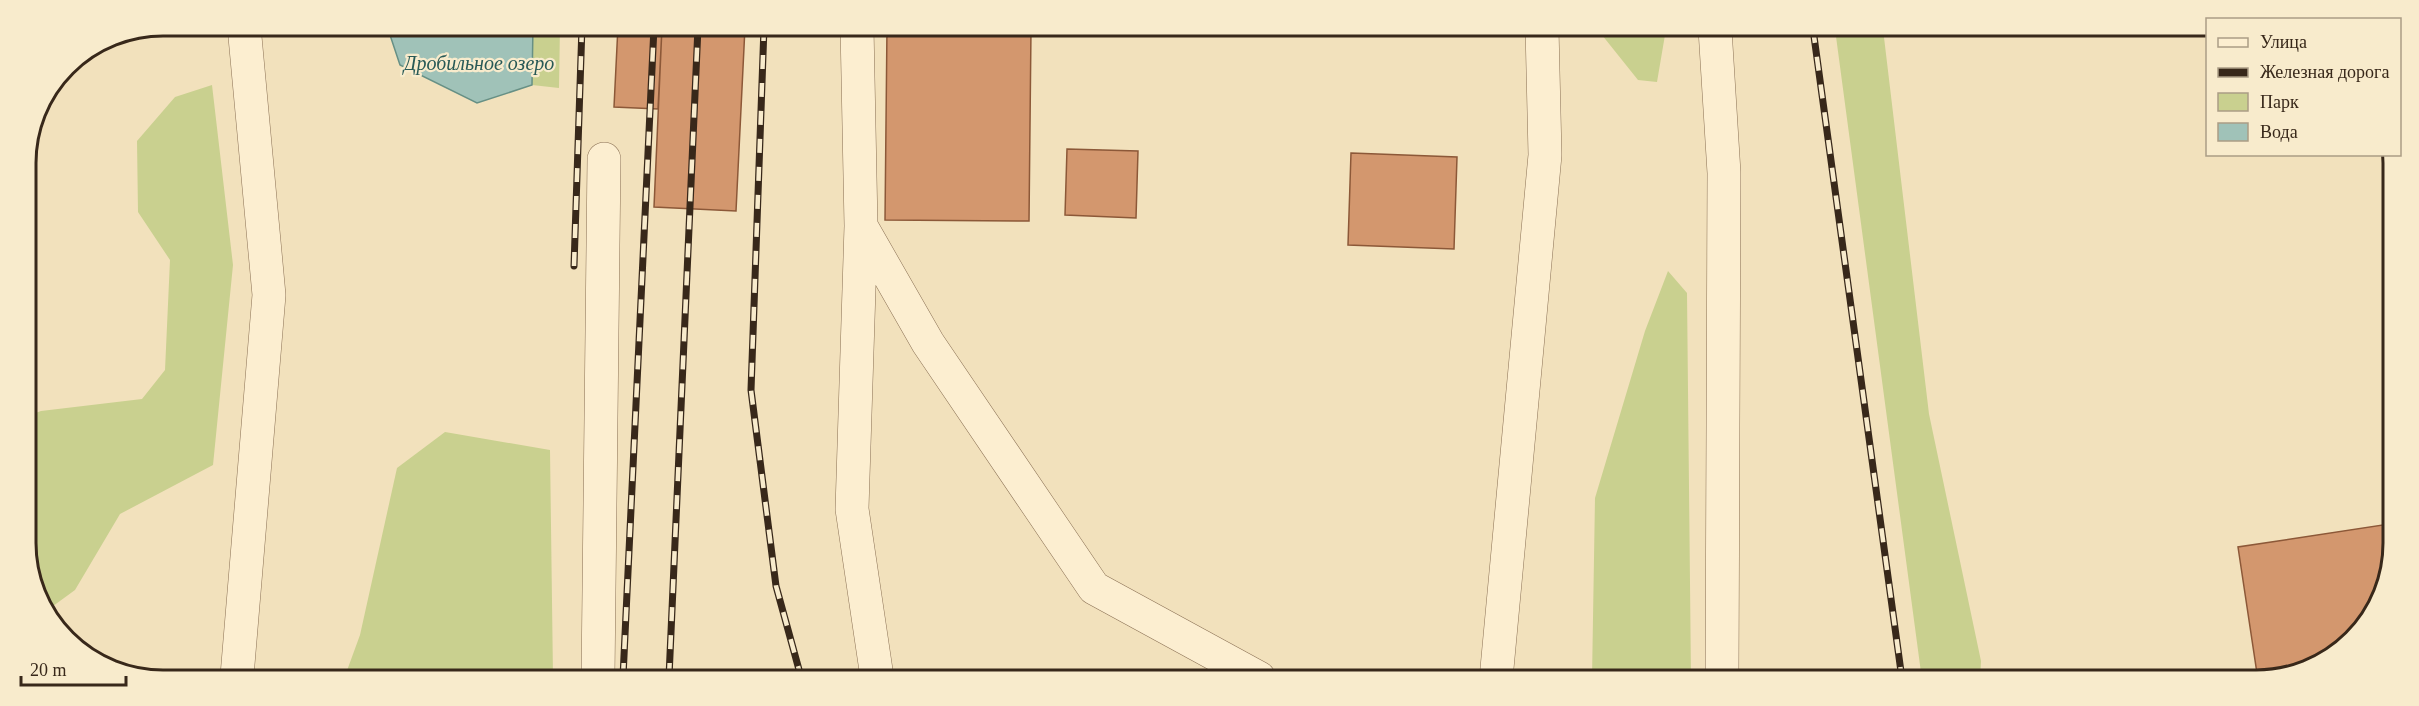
<svg xmlns="http://www.w3.org/2000/svg" width="2419" height="706" font-family="'Times New Roman',serif">
<rect width="100%" height="100%" fill="#f2e1bc"/>
<!-- green -->
<path fill="#c9d08f" d="M533,26H560L559,88L532,85Z
M1601,29H1666L1657,82L1638,80L1602,35Z
M1835,29H1883L1929,414L1981,661L1980,680H1922Z
M212,85L233,265L213,465L120,514L75,590L49,609L28,570L27,416L41,411L142,399L165,370L170,260L138,212L137,141L175,97Z
M1668,271L1687,293L1691,679H1592L1595,498L1645,331Z
M445,432L550,450L553,677L345,676L360,635L397,468Z"/>
<!-- water -->
<path fill="#a0c2b8" stroke="#679085" stroke-width="1.5" d="M387,26H533L532,85L477,103L400,65Z"/>
<!-- building -->
<path fill="#d3976e" stroke="#8c5838" stroke-width="1.5" d="M618,26L662,27L658,109L614,107Z
M662,27H745L736,211L654,207Z
M887,27L1031,29L1029,221L885,220Z
M1067,149L1138,151L1136,218L1065,215Z
M1351,153L1457,157L1454,249L1348,245Z
M2389,524V578L2340,652L2265,680H2258L2238,547Z"/>
<g fill="none" stroke-linecap="round" stroke-linejoin="round">
<defs>
<path id="minor" d="M857,27L861,226L928,343L1094,588L1259,678
M1715,29L1724,173L1722,679
M861,226L852,509L877,677
M237,676L269,295L244,26
M598,677L604,159
M1496,679L1545,155L1542,28"/>
</defs>
<!-- minor casing -->
<use href="#minor" stroke="#8a7054" stroke-width="34"/>
<!-- path -->
<path stroke="#8a7054" stroke-width="4" stroke-dasharray="4.5 3" stroke-linecap="butt" d="M110,36L176,26"/>
<!-- minor -->
<use href="#minor" stroke="#fceed0" stroke-width="33"/>
<defs>
<path id="rail" d="M764,27L751,390L776,586L801,677
M1813,29L1902,679
M574,266L582,26
M623,677L654,27
M669,677L698,27"/>
</defs>
<!-- rail casing -->
<use href="#rail" stroke="#38281a" stroke-width="7"/>
<!-- rail -->
<use href="#rail" stroke="#f8ebcc" stroke-width="4.5" stroke-dasharray="14" stroke-linecap="butt"/>
</g>
<g text-anchor="middle" dominant-baseline="central" stroke-width="4.5" stroke-linejoin="round" paint-order="stroke">
<!-- water labels -->
<g font-size="20" font-style="italic" fill="#285956" stroke="#f8ebcc">
<text x="479" y="63">Дробильное озеро</text>
</g>
</g>
<!-- crop -->
<path d="M0 0H2419V706H0ZM163 36H2256A127 127 0 0 1 2383 163V543A127 127 0 0 1 2256 670H163A127 127 0 0 1 36 543V163A127 127 0 0 1 163 36Z" fill="#f8ebcc" fill-rule="evenodd"/>
<path fill="none" stroke="#38281a" stroke-width="3" d="M163 36H2256A127 127 0 0 1 2383 163V543A127 127 0 0 1 2256 670H163A127 127 0 0 1 36 543V163A127 127 0 0 1 163 36Z"/>
<!-- legend -->
<rect x="2206" y="18" width="195" height="138" fill="#f8ebcc" stroke="#ab9d85" stroke-width="1.5"/>
<rect x="2218" y="38" width="30" height="9" fill="#fceed0" stroke="#ab9d85" stroke-width="1.5"/>
<text x="2260" y="48" font-size="18" fill="#38281a">Улица</text>
<rect x="2218" y="68" width="30" height="9" fill="#38281a" stroke="#ab9d85" stroke-width="1.5"/>
<text x="2260" y="78" font-size="18" fill="#38281a">Железная дорога</text>
<rect x="2218" y="93" width="30" height="18" fill="#c9d08f" stroke="#ab9d85" stroke-width="1.5"/>
<text x="2260" y="108" font-size="18" fill="#38281a">Парк</text>
<rect x="2218" y="123" width="30" height="18" fill="#a0c2b8" stroke="#ab9d85" stroke-width="1.5"/>
<text x="2260" y="138" font-size="18" fill="#38281a">Вода</text>
<!-- scale -->
<path d="M21 676v9h105v-9" fill="none" stroke="#38281a" stroke-width="3"/>
<text x="30" y="676" font-size="18" fill="#38281a" stroke="#f8ebcc" stroke-width="4.5" paint-order="stroke">20 m</text>
</svg>
